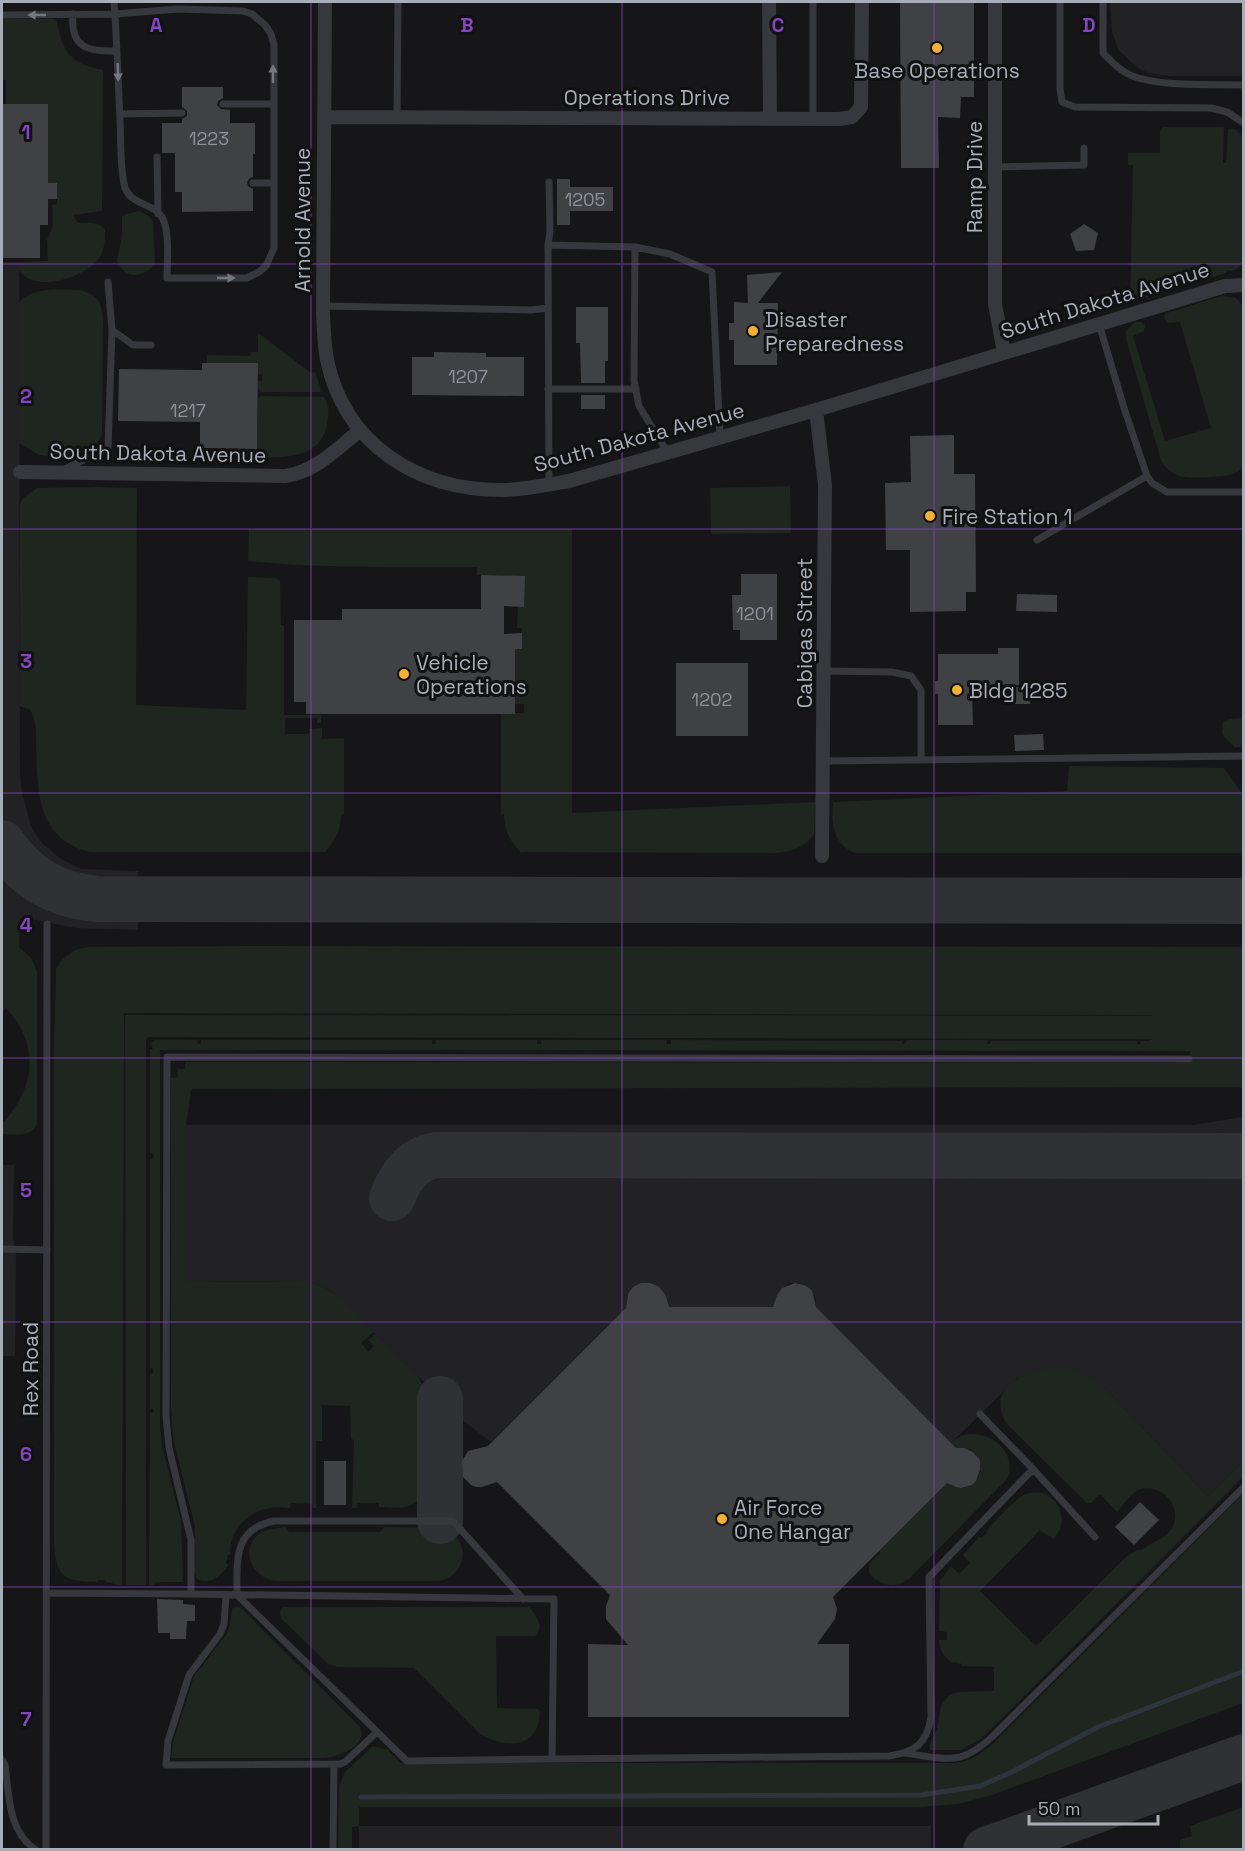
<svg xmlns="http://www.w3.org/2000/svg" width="1245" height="1851" font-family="'Space Grotesk',sans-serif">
<rect width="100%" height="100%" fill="#161618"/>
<!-- built -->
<path fill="#222225" d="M1110,2H1243V76H1169L1149,73L1141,70L1132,63L1118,49L1112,32Z
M2,262H19L20,772L22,793L30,823L35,834L43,844L61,859L81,869L138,871V930L76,928L31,919H2Z
M1243,1117V1461L1208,1496L1104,1387L1017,1378L951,1443L816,1307L815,1298L811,1289L800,1283H790L782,1288L777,1295L776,1307H666L665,1294L658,1286L650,1283L637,1285L628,1294L626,1308L491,1442L461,1419L331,1291L319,1285L309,1283V1281L186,1282V1125H1193Z
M2,1165H14L13,1236L16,1256L15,1356H2Z
M359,1826H931V1849L359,1850Z"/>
<!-- green -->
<path fill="#1e261f" d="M2,19H54L57,21C62,52 71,64 103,70L102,211L73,215L78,223C88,223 99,221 105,230C105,240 105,249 99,258C86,278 34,294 19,270V262L48,261L47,240L53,226L52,205L57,204V183H48V104H6V80H2Z
M1162,127H1224L1223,163H1226L1228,129C1234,126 1240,133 1243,138V262C1239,269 1233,272 1226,271V273L1130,302L1133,165H1128V153H1160V132Z
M139,211L149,216L153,222L155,265C140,278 126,280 117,261L122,235V217L126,214Z
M81,290C97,296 100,299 103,316L102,434L96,448L78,458H62L39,455L19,443V303C32,286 61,290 81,290Z
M1222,296L1236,298L1243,306V464C1241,469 1238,472 1233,474C1224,477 1188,479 1179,476C1171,473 1165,468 1161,460L1126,339V331L1135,322H1142L1145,325L1144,331L1133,336L1165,441L1211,428L1180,322L1167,323L1164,318L1165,314L1170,312Z
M258,334H260L311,373L315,372L322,392H261L258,388V381H262V374H258V363H207V355L250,356L251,352H258Z
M261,396L324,397C330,407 329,417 326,429C316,464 269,457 241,457L239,449H257L258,398Z
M790,486L791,533L711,534L710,488Z
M94,487L137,488L136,705L246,710L248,577L276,578L280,581L281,625H284V715H321V723H317V718H285V734H309V729L322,728V739L344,738V814L341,815C340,830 336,841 325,852H90C36,838 38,792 36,746C36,734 37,721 30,710L20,706V505L23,498L37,488Z
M249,529H572V813L816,802L814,834C805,848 790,852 775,853L523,852L521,853C510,841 504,831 504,814H501V714L524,713V704H504V634H507V649L522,648V628H517L518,607L524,606V576L477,575V567C401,567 324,569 248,561Z
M1243,718V747H1234L1222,734L1223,721L1231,719Z
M1069,766L1224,768L1243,795V853H855C833,844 831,823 833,802L1067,791Z
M2,919H20L19,947L31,958L37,971V1123C32,1138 15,1134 2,1134V1124C35,1088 41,1046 6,1008L2,1012Z
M242,946L1243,947V1087L193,1089L191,1090L186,1125V1282L309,1281L310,1283C336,1287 355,1314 373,1332L361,1343L368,1352L374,1346L368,1340L375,1334L416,1374L426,1390L428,1481H426L424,1489H427C415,1511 400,1508 379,1507V1503H358L357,1508H352L354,1440L351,1439L350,1406L322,1405V1441H316V1508H313L312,1504L291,1503L290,1508C284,1508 277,1507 271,1508C248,1510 229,1531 230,1555H228L226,1563L228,1565C221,1576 210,1586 197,1579L194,1570L195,1527L173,1438L171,1410V1078L178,1077V1069H185V1062L1189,1063L1190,1051L160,1050V1426L162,1446L181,1521L183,1582H157L153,1585H149L150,1417V1413L153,1412V1409H150V1374L153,1373V1369L150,1368V1159L154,1158V1154L150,1153V1049H153L151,1043L155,1040H197L198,1044H201V1040H432V1044H435L436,1040H537V1044H541V1040H666L667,1044H671V1040L902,1041V1044H905L907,1040H987V1044H990L991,1041H1137V1044H1140L1141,1041H1149L1153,1039L149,1037L146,1039V1585H126L125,1015L1151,1016L1152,1015L124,1013L122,1585C116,1586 112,1582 106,1582L105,1580H97V1582C64,1581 57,1578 54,1545V1046L56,969L63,959L75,950L88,947Z
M1051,1368L1072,1369L1087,1376L1104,1387L1208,1496L1243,1461V1477L982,1738L961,1750H930L929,1746L937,1729L941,1706L949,1695L960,1692L994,1691V1667L962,1666V1664L954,1662L953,1663C944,1658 940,1651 939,1640H947V1632L939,1631L940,1581L951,1566L959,1574L970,1563L963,1555L979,1537L981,1538L987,1533L986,1531C995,1522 1013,1500 1024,1495C1052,1482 1075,1519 1053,1539L1040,1530L980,1591L1036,1646L1127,1556L1137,1550H1142C1152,1541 1165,1540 1172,1528C1183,1507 1163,1484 1141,1489C1129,1493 1125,1504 1117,1512L1100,1494L1091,1503H1087L1006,1423C986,1388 1022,1372 1051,1368Z
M967,1434C992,1431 1018,1453 1007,1479L909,1579C905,1581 900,1584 895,1585C884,1586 863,1577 870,1563C873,1559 878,1555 881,1552L879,1551L947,1483C985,1504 993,1442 957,1449L951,1443L955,1439Z
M1243,1494V1703L992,1795L958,1804L920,1807H359V1826L352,1827V1849L338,1850L339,1786L345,1772L373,1746L388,1750L400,1763H950C970,1763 983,1753 997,1740Z
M286,1527L289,1532H380L384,1527L442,1528C471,1537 469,1575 439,1581H275C251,1577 238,1547 262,1532C270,1528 278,1528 286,1527Z
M236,1606L242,1609L360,1727C369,1745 338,1757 324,1758H171L174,1739L194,1676L226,1635L230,1625L232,1609Z
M282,1607H529C536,1616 545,1626 535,1636H496L497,1708L538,1709L540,1712C539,1749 506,1749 480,1734L414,1668L338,1667L328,1664L282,1619L280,1613Z
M1243,1807V1849H1180V1840L1192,1836L1190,1826Z"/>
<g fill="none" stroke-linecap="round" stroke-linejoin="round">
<!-- stream -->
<path stroke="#2c353c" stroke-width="5" d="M361,1797L921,1795L980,1786L1010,1773L1098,1727L1244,1671"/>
<!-- taxiway -->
<path stroke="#303135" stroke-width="46" d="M2,843C26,878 55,895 97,899L1244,901
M392,1198C400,1177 412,1159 436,1155L1244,1156
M440,1521V1399
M986,1850L1244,1757"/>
</g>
<!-- building -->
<path fill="#404145" d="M900,2H974V97H961L960,118L938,117L939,168H901Z
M182,87H223V98L218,101L217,105L221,109L230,110V123H255V154H253V177L250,178L247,182L248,186L253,189V211L182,212V192H175V153H162V123H182V119L187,116V111L182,107Z
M2,104H48V183H57V199H48V225H40V258H2Z
M557,179H570V187H613V211H570V225H557Z
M1084,224L1098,233L1094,250L1076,251L1070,234Z
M782,272L758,303H778L777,365H734V340H729V323H734V302L748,303L747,275Z
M576,307H608V361H605V383H581L580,343H576Z
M434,352L486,353V357H524V396L412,395V357H434Z
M202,363H258L257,449L200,448V422L118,421L119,369L202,370Z
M581,395H605V409H581Z
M954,435V474H975L976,592H966V611L910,612V550H886L885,483L911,482L910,436Z
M741,574H777V640H740V630H733L732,595H741Z
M481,575L525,576L524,607L504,606V634L522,633V649H515V714H306V702H294V620H342V609H481Z
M1017,594L1057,595V612L1016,611Z
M998,648H1019V685H979V694H972L973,725H938V694H935V681H938V654H998Z
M676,663H748V736H676Z
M1015,687H1030V704H1015Z
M1043,734L1044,750L1015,751L1014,735Z
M641,1283H650L658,1286L665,1294L669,1307H773L777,1295L782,1288L795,1283L804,1285L811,1289L813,1294L816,1307L951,1443L956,1448H964L973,1452L980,1460V1470L976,1481L972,1485L961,1488L956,1487L947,1483L833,1597L837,1609L835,1619L817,1644H849V1717H588V1644L628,1645L606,1619V1606L610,1595L497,1482L482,1487H476L471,1485L463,1477L462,1461L468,1451L488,1446L626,1308L628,1294L633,1287Z
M324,1461H346V1505H324Z
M1140,1502L1159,1520L1134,1545L1115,1527Z
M157,1599L183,1600V1604L195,1605V1621H187L186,1639H170V1633H158Z"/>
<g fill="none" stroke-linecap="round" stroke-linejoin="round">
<!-- service -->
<path stroke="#37383d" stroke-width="7" d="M1060,2V89L1062,102L1075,107L1211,108L1227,112L1244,123
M1103,2V53C1112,62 1120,71 1132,76C1161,87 1212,84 1244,85
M73,14C70,48 88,52 117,51
M2,15L115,14L178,9L243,11L252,14L265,25L271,34L274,45V248L266,266L259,272L247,278H167C167,262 170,235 163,219C155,202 128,206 124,184C120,163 121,141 120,120C118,81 117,41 114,2
M223,104H273
M120,114L182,113
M397,116L398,2
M813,118V2
M157,157L158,214
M995,167L1084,165V148
M253,183H274
M548,245L635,247L670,254L712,272L720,437
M635,247L634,381L639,406L668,453
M108,282L112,330L133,345H151
M323,306L531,310L548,308
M1099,324L1125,411L1147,476L1152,483L1167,492H1244
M548,389H636
M63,470L108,448L112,330
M549,485L548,245L550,232L549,182
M1037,540L1147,476
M824,671L892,672L911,676L921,690V760
M824,761L1244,756
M2,1249L47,1250
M980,1414L1033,1469
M47,1593L191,1594L554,1599L552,1759L889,1756C915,1752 927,1744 931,1717L929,1577L1033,1469L1095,1537
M191,1594V1540L169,1448L166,1416L167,1057L1189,1059
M226,1595L224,1624L220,1634L189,1675L168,1741L166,1765L340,1764L345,1762L377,1732
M523,1599L453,1521H274C233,1529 237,1561 237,1595L407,1761L552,1759
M904,1753C921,1755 943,1761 960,1757C972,1754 983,1745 992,1737L1244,1487
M2,1760L5,1765C9,1795 8,1832 36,1850
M46,1850L47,924
M333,1850L334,1765"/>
<!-- minor -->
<path stroke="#37383d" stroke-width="14" d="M325,2L323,314C324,329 324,345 327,360C345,445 418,490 501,490C524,490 547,485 569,481L816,410L1225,286L1244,285
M769,2L770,118
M995,2V304L1004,352
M324,117L839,119L852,117L861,107L862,2
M816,410L825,485L822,856
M20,472L285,476C315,472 337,449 359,431"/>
</g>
<!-- one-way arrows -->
<defs><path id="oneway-solid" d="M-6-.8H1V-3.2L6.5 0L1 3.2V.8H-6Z" transform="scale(1.5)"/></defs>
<g fill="#757881">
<use href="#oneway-solid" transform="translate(37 15) rotate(-180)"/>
<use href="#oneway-solid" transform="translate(118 72) rotate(88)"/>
<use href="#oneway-solid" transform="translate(273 74) rotate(-90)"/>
<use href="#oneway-solid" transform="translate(226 278)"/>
</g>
<!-- grid -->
<path fill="none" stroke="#8446be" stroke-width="1.5" stroke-opacity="0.55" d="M311,2V1850M622,2V1850M934,2V1850M2,264H1244M2,529H1244M2,793H1244M2,1058H1244M2,1322H1244M2,1587H1244"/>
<!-- markers -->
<g fill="#f2b134" stroke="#111113" stroke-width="2">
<circle cx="937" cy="48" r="6"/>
<circle cx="753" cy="331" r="6"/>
<circle cx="930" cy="516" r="6"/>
<circle cx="404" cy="674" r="6"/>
<circle cx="957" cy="690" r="6"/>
<circle cx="722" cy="1519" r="6"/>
</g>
<g text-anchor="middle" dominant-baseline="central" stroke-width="6" stroke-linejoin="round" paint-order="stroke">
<!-- number labels -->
<g font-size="18" fill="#8e929b">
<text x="209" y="138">1223</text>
<text x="585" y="199">1205</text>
<text x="468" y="376">1207</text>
<text x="188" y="410">1217</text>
<text x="755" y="613">1201</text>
<text x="712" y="699">1202</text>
</g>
<!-- poi labels -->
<g font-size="21" fill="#a8adb8" stroke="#111113" text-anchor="start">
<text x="937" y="70" text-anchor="middle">Base Operations</text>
<text x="765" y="319">Disaster<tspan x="765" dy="24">Preparedness</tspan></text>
<text x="942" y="516">Fire Station 1</text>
<text x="416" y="662">Vehicle<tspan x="416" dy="24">Operations</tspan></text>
<text x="969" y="690">Bldg 1285</text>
<text x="734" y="1507">Air Force<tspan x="734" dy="24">One Hangar</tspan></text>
</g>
<!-- street labels -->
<g font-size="21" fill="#a8adb8" stroke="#111113">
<text x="647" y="97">Operations Drive</text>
<text transform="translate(974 177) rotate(-90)">Ramp Drive</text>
<text transform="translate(302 220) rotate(-90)">Arnold Avenue</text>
<text transform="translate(1105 300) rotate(-17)">South Dakota Avenue</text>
<text transform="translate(639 437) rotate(-15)">South Dakota Avenue</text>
<text transform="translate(158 453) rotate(1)">South Dakota Avenue</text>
<text transform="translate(804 633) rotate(-90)">Cabigas Street</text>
<text transform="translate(30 1369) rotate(-90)">Rex Road</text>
</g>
</g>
<g font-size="20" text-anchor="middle" font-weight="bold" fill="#8446be" stroke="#111113" stroke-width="6" stroke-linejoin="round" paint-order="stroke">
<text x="156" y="32">A</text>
<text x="467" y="32">B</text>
<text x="778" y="32">C</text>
<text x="1089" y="32">D</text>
<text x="26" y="139">1</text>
<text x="26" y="403">2</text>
<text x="26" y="668">3</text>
<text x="26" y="932">4</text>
<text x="26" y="1197">5</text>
<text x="26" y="1461">6</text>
<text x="26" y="1726">7</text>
</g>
<!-- border -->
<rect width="1245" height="1851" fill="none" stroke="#a8adb8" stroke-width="6"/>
<!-- scale -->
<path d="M1029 1815v9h129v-9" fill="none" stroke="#a8adb8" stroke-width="3"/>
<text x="1038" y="1815" font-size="18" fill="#a8adb8" stroke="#111113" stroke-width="4.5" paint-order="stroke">50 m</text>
</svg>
